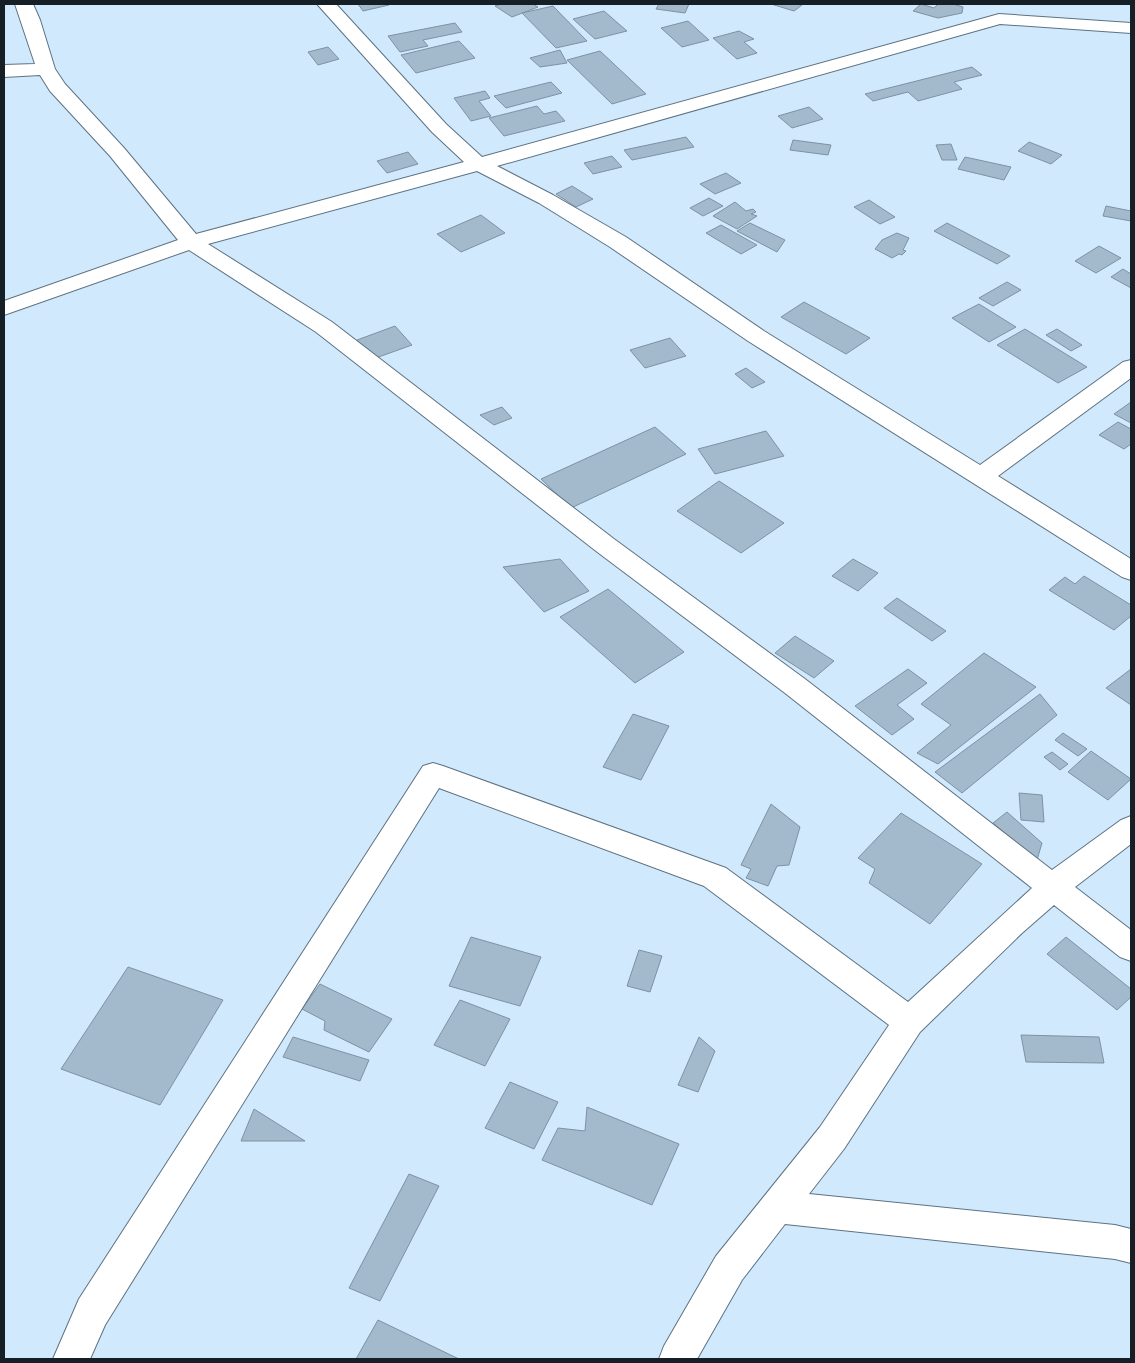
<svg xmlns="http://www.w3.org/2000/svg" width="1135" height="1363" font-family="'Fira Sans Condensed',sans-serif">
<rect width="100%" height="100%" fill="#d1e9fc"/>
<!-- building -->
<path fill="#a3b9cc" stroke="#7d92a4" d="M358,4H388L389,5L363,11Z
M502,4H533L538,7L512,17L495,6Z
M659,4H689L685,13L656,9Z
M771,4H800L802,5L794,11Z
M921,4L934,8L938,4H953L963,7L962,13L938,18L913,11Z
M553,6L587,41L556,48L522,13Z
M604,11L627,31L595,39L573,19Z
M688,21L709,40L682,47L661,28Z
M455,23L462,32L423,40L428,46L400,52L388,36Z
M739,31L754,39L744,42L757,53L737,59L713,38Z
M459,41L475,58L416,73L401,55Z
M328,47L339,59L318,65L308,52Z
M560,50L567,63L540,67L530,58Z
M600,51L646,94L612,104L567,60Z
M972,67L982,75L954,82L962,89L918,101L908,92L873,101L865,94Z
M551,82L562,93L506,108L494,96Z
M485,91L490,98L479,101L491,116L471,121L454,98Z
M537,106L544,114L556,111L565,121L504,136L489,118Z
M809,107L823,119L792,128L778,116Z
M686,137L694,147L632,160L624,150Z
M793,140L831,145L828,155L790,150Z
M1029,142L1062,155L1051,164L1018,151Z
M951,144L957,160H942L936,145Z
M408,152L418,164L387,173L377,161Z
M612,156L622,167L593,174L584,163Z
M965,157L1011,167L1004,180L958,169Z
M726,173L741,183L715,194L700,184Z
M572,186L593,199L576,207L556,194Z
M709,198L723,206L703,216L690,208Z
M869,200L895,217L880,224L854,207Z
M735,202L746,211L753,209L756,212L751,214L757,216L737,229L713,216Z
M1106,206L1131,211V221L1103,216Z
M481,215L505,233L461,252L437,234Z
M750,223L785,240L777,252L737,231Z
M947,223L1010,256L997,264L934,231Z
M721,225L757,245L741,254L706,233Z
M897,233L909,238L903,250L906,251L902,255L899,254L892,258L875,249L882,240Z
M1099,246L1121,258L1096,273L1075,261Z
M1123,269L1131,274V288L1111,277Z
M1007,282L1021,290L993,306L979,298Z
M804,302L870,338L846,354L781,317Z
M979,304L1016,327L989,342L952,318Z
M395,326L412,345L373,359L357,340Z
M1025,329L1087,367L1058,383L997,345Z
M1057,329L1082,345L1071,351L1046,335Z
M670,338L686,356L645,368L630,350Z
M746,368L765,382L752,388L735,374Z
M1131,402V423L1114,414Z
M502,407L512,418L494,425L480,415Z
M1118,422L1131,429V444L1124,449L1099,435Z
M655,427L686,454L571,508L541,479Z
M766,431L784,456L715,474L698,449Z
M719,481L784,523L741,553L677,511Z
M560,559L589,591L544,612L503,567Z
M853,559L878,573L858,591L832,576Z
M1084,576L1131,605V616L1114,630L1049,590L1065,577L1075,584Z
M608,589L684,652L635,683L560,617Z
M897,598L946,631L932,641L884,608Z
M795,636L834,661L814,678L775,653Z
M984,653L1036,687L938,764L917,753L951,725L921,704Z
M908,669L927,683L897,705L914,719L892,735L855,706Z
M1131,669V705L1106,688Z
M1040,694L1057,715L962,793L935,772Z
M633,714L669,726L641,780L603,767Z
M1063,733L1087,749L1078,756L1055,740Z
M1091,751L1131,779L1108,800L1068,772Z
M1052,752L1068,764L1060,770L1044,757Z
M1019,793L1042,795L1044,822L1021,820Z
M771,804L800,827L789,865L777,866L768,886L746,878L751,869L741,865Z
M1007,812L1042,843L1037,860L993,823Z
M901,813L982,864L930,924L869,883L875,869L858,858Z
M471,937L541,957L520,1006L449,986Z
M1066,937L1131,989V997L1117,1010L1047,954Z
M639,950L662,956L650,992L627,986Z
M128,967L223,1000L160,1105L61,1069Z
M320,984L392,1019L369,1052L324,1030L325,1021L302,1009Z
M460,1000L510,1019L485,1066L434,1045Z
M1021,1035L1099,1037L1104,1063L1026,1062Z
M293,1037L369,1060L360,1081L283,1057Z
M699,1037L715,1051L698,1092L678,1085Z
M510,1082L558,1102L534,1149L485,1128Z
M587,1107L679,1144L652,1205L542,1160L558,1128L585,1131Z
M254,1109L305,1141H241Z
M409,1174L439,1186L380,1301L349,1288Z
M378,1320L459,1359H356Z"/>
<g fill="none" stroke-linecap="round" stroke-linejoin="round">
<defs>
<path id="minor" d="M15,4H33L40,20L55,69L65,84L124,148L196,234L464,162L432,132L317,4H336L446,124L482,157L999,14L1131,23V33L1000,24L497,166L553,195L626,237L764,331L980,465L1123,362L1131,360V378L998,476L1131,559V580L1122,577L748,341L610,247L539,203L477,171L208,244L332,322L614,539L805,679L1052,870L1121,820L1131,816V844L1075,887L1131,930V961L1120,957L1054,905L1022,933L920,1032L844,1149L809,1194L1115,1225L1131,1229V1263L1115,1259L785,1224L742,1280L697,1359H659L664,1346L716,1256L820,1127L889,1025L704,886L439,788L105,1325L90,1359H53L79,1299L423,766L433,763L443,766L726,868L908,1002L1032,888L785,693L596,551L316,332L189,250L4,315V301L178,240L110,156L50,91L40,75L4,77V65L35,64Z"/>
</defs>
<!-- minor casing -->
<use href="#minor" stroke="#5d7283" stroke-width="2"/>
<!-- minor -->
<use href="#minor" fill="#fff" fill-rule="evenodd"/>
</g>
<!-- border -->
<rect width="1135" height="1363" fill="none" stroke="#171f26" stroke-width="10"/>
</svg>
